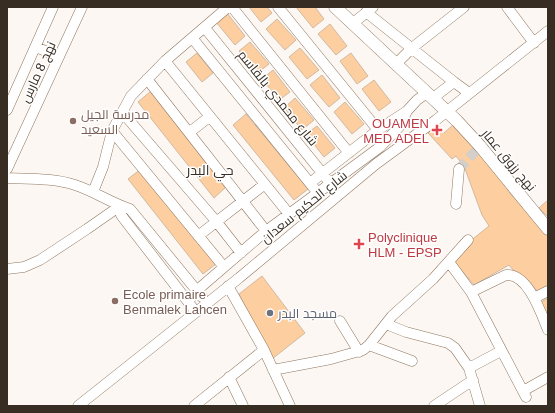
<svg xmlns="http://www.w3.org/2000/svg" width="555" height="413" font-family="Arial,Cairo,sans-serif">
<rect width="100%" height="100%" fill="#fcf7f2"/>
<!-- building -->
<path fill="#fdce9f" stroke="#d2b9a0" d="M249,7H267L272,13L261,22Z
M296,7H315L324,19L313,28Z
M227,13L245,36L235,45L216,22Z
M277,19L296,40L285,50L266,29Z
M330,24L347,46L336,55L318,34Z
M250,42L269,64L257,73L239,51Z
M300,48L319,70L307,79L289,57Z
M197,53L213,73L202,82L186,62Z
M351,53L368,76L357,84L340,61Z
M273,70L290,92L279,100L262,79Z
M322,75L340,98L329,107L310,85Z
M374,80L391,102L379,111L362,89Z
M151,91L226,187L214,198L138,102Z
M295,98L314,120L302,130L284,108Z
M345,102L364,124L352,134L334,112Z
M246,114L308,189L294,200L233,125Z
M437,123L444,133L454,124L505,183L509,192L548,236V285L537,291L528,280L523,282L509,265L474,285L453,260L469,242L489,226L482,215L464,166L456,156L452,159L428,133Z
M317,126L335,148L324,157L306,134Z
M141,169L216,264L203,274L128,179Z
M548,200V217L539,208Z
M262,276L305,333L272,359L239,294Z
M548,298V320L541,302Z"/>
<g fill="none" stroke-linecap="round" stroke-linejoin="round">
<!-- minor-tunnel -->
<path stroke="#d5cfc9" stroke-width="10" stroke-dasharray="10 5" stroke-linecap="butt" d="M459,169L480,146"/>
<defs>
<path id="minor" d="M232,7L349,153
M278,7L378,130
M507,7L534,43
M366,12L454,82L469,93
M352,24L373,7
M205,28L331,184
M193,39L318,193
M36,47L59,57
M165,61L289,214
M396,64L412,48L464,7
M147,79L266,231
M433,98L454,82
M7,110L53,7
M122,112L216,221L241,253
M112,131L224,267
M190,132L209,117
M7,169L82,7
M7,178C30,179 54,178 75,185C94,191 111,203 130,209L202,297
M310,183L378,130L407,111L417,100L427,93
M93,192L103,167L112,131L131,96L165,61L228,7
M456,204L459,169
M120,206L121,215L124,219L192,307
M198,236L265,184
M449,262L471,292L506,275C528,273 541,313 548,330
M7,269L24,267L40,260L87,229L120,206
M228,286L264,350L290,406
M471,292L526,397
M534,298L548,291
M188,301L202,286L266,231L380,147L400,126L407,111
M340,321L359,352
M386,324L406,332L448,343L455,348L469,368L480,406
M369,345L412,361
M469,368L501,351
M273,370L331,359L363,350L369,345L392,316L433,279L468,240
M229,377L243,406
M523,391L548,377
M78,406L239,278L376,164L436,120L548,31
M194,406L264,350
M434,406L473,380"/>
<path id="major" d="M335,7L457,121L480,146L548,229"/>
</defs>
<!-- minor casing -->
<use href="#minor" stroke="#8e765f" stroke-width="11"/>
<!-- major casing -->
<use href="#major" stroke="#8e765f" stroke-width="13"/>
<!-- minor -->
<use href="#minor" stroke="#fff" stroke-width="10"/>
<!-- major -->
<use href="#major" stroke="#fff" stroke-width="12"/>
</g>
<!-- markers -->
<g fill="#8d6e63" stroke="#fff" stroke-width="1.5">
<circle cx="73" cy="121" r="4"/>
<circle cx="115" cy="301" r="4"/>
</g>
<g fill="#e0444e" stroke="#fff" stroke-width="1.5">
<path d="M435 124h4v4h4v4h-4v4h-4v-4h-4v-4h4z"/>
<path d="M357 238h4v4h4v4h-4v4h-4v-4h-4v-4h4z"/>
</g>
<circle fill="#6b7280" stroke="#fff" stroke-width="1.5" cx="270" cy="313" r="4"/>
<g text-anchor="middle" dominant-baseline="central" stroke-width="3" stroke-linejoin="round" paint-order="stroke">
<!-- street labels -->
<g font-size="13" fill="#372d23" stroke="#fff">
<text transform="translate(38 72) rotate(-65)">نهج 8 مارس</text>
<text transform="translate(278 98) rotate(51)">شارع محمدي بالقاسم</text>
<text transform="translate(509 160) rotate(50)">نهج رزوق عمار</text>
<text transform="translate(304 207) rotate(-39)">شارع الحكيم سعدان</text>
</g>
<!-- education labels -->
<g font-size="13" fill="#785e54" stroke="#fff" text-anchor="start">
<text x="81" y="114">مدرسة الجيل<tspan x="81" dy="15">السعيد</tspan></text>
<text x="123" y="294">Ecole primaire<tspan x="123" dy="15">Benmalek Lahcen</tspan></text>
</g>
<!-- health labels -->
<g font-size="13" fill="#be3a42" stroke="#fff" text-anchor="end">
<text x="429" y="123">OUAMEN<tspan x="429" dy="15">MED ADEL</tspan></text>
<text x="368" y="237" text-anchor="start">Polyclinique<tspan x="368" dy="15">HLM - EPSP</tspan></text>
</g>
<!-- worship labels -->
<g font-size="13" fill="#5b616d" stroke="#fff" text-anchor="start">
<text x="278" y="313">مسجد البدر</text>
</g>
<!-- neighbourhood labels -->
<g font-size="14" fill="#372d23" stroke="#fff">
<text x="210" y="170">حي البدر</text>
</g>
</g>
<!-- border -->
<rect width="555" height="413" fill="none" stroke="#372d23" stroke-width="16"/>
</svg>
